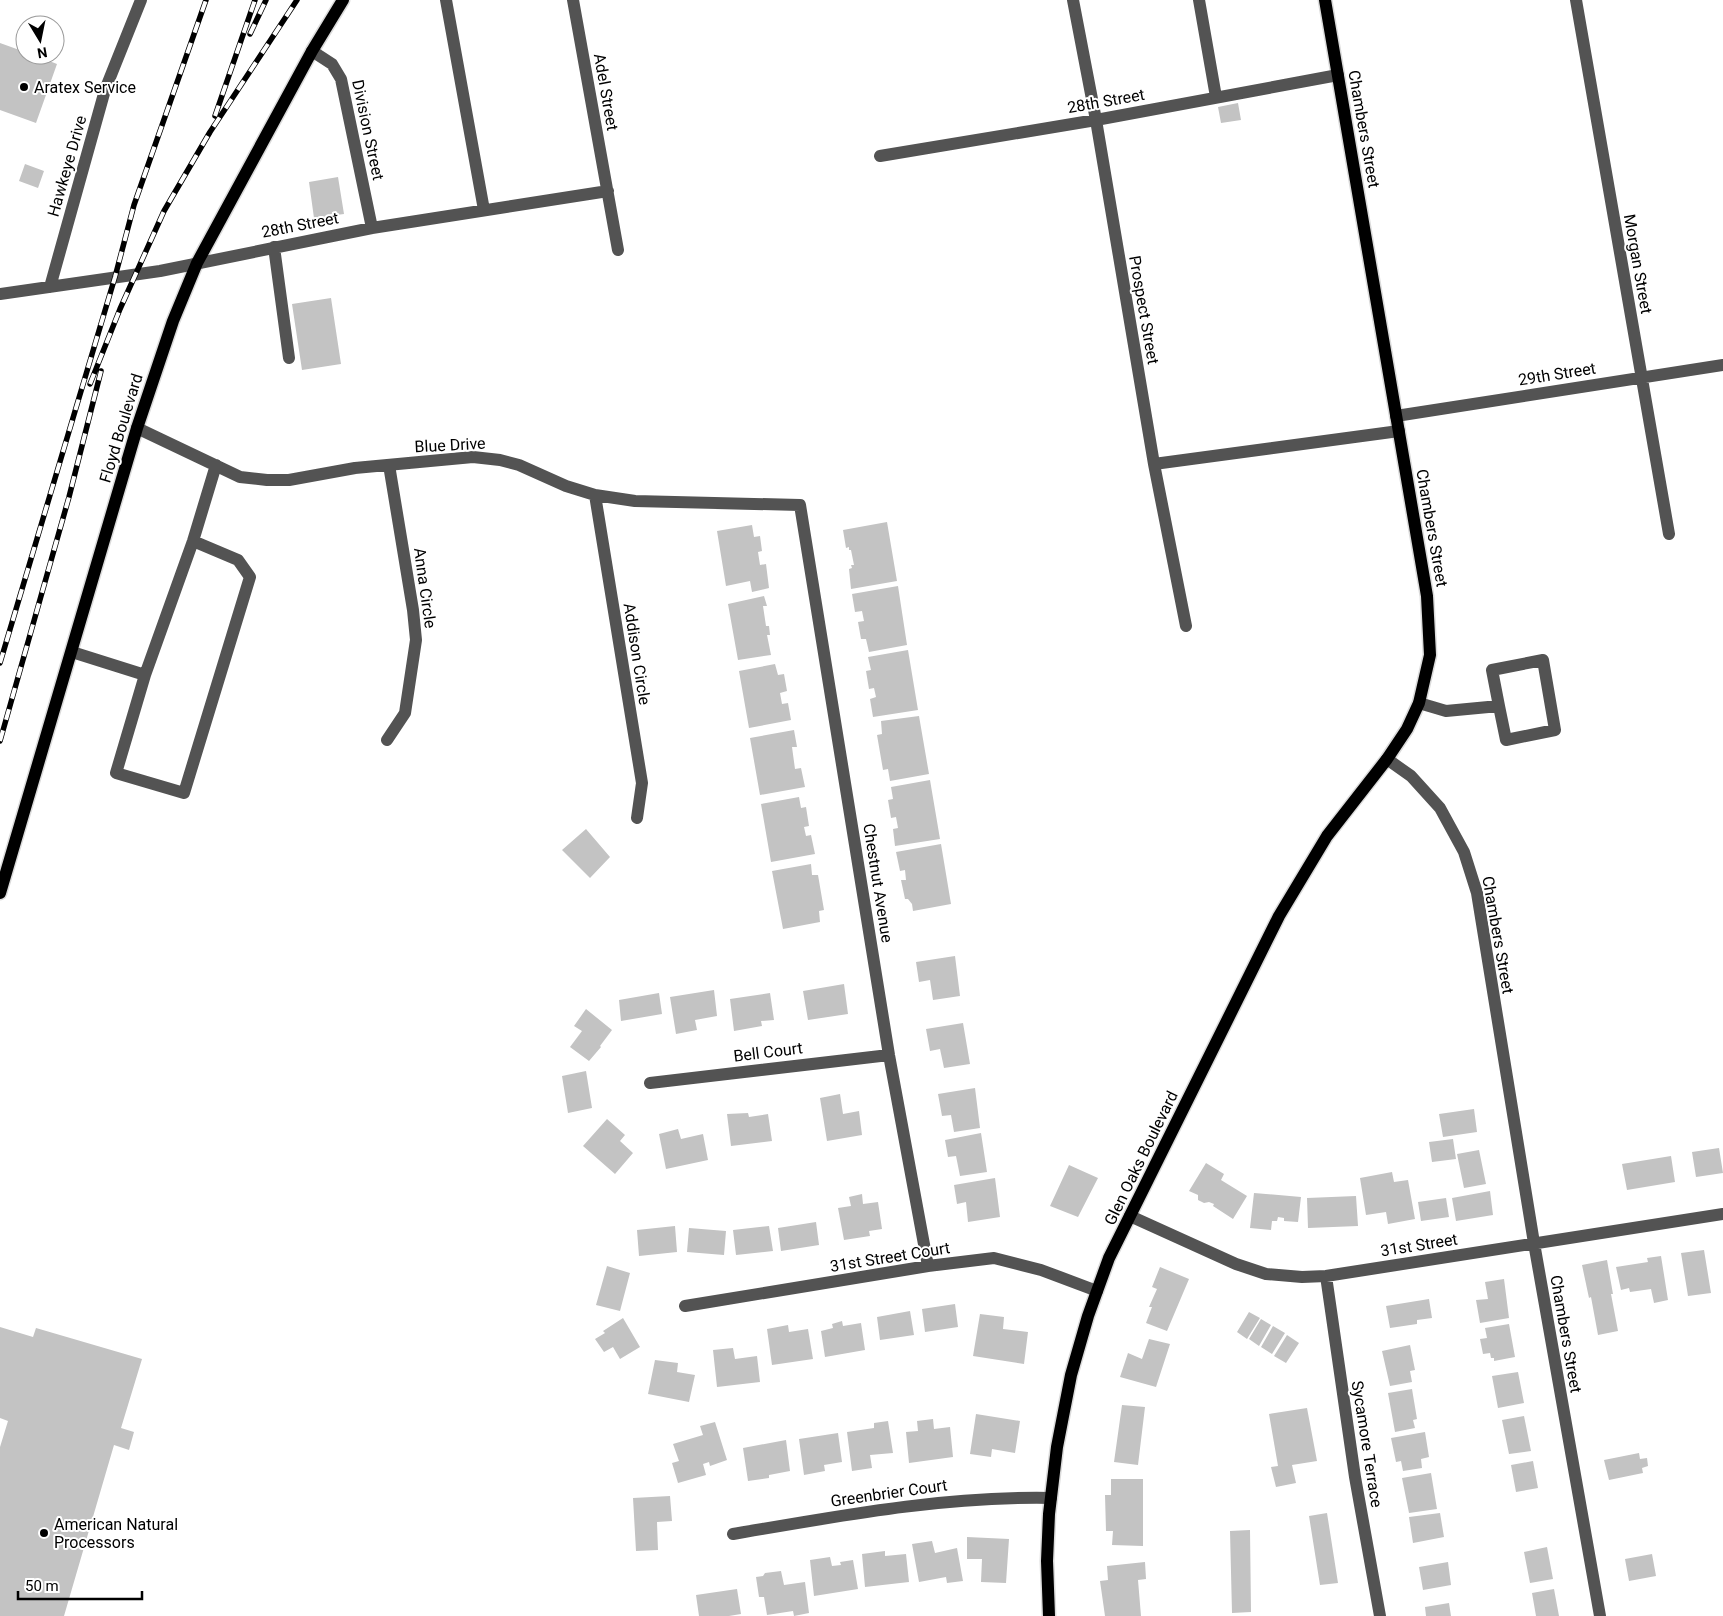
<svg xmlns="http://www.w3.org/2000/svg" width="1723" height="1616" font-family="Roboto,sans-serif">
<rect width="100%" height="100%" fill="#fff"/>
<!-- building -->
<path fill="#c3c3c3" d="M0,43L25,52V55H34L57,64L36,123L0,110Z
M1238,103L1241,120L1221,123L1218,107Z
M25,164L44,171L38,188L19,181Z
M338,177L344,214L314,218L309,182Z
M331,298L341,364L302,370L292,304Z
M887,522L897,581L851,589L849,569L852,568L851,565H854L851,550H849V547L846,548L843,530Z
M752,525L754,537L760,536L762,551L758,552L760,565L766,564L769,588L752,592L750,581L726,586L717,531Z
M898,586L907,645L869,652L866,639H861L858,622L864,621L862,611L855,612L852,594Z
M764,596L767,606H763L766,626H769L770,635H767L771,655L738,660L728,604Z
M908,650L918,710L873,717L870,699L876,697L874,688L869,689L866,671L871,670L868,657Z
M775,664L778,675L784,674L787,691L780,693L782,704L788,703L791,720L749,728L739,671Z
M919,716L929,774L890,781L888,769L883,770L877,735L882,734L881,721Z
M794,730L797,747H792L795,769L801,768L805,787L760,795L750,738Z
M930,780L940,839L895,846L893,829L898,828L896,817L891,818L888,800L893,799L891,787Z
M799,797L801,808L806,807L809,826L804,827L806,836L811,835L815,854L771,862L761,804Z
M586,829L610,857L590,878L562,850Z
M941,844L951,904L913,911L912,904L908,899H905L901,880H906L905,870L900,871L896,852Z
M811,864L812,875H818L824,910L819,911L820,922L783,929L772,871Z
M955,956L960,996L933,1000L930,980L919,982L916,962Z
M844,984L848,1014L808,1020L803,991Z
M714,990L717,1016L695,1020L697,1030L676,1034L670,997Z
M659,993L662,1014L621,1021L619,1000Z
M770,993L774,1020L761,1021L762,1026L734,1031L730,999Z
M586,1009L612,1030L600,1046L601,1047L589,1061L570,1047L582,1031L574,1026Z
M963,1023L970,1064L944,1068L940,1049L930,1051L926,1029Z
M586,1071L592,1108L568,1113L562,1076Z
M975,1088L980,1128L954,1132L951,1115L942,1116L938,1094Z
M840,1094L843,1114L859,1111L862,1135L827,1141L820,1098Z
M1474,1109L1477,1132L1443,1137L1439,1114Z
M748,1113L749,1117L768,1114L772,1141L731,1146L727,1114Z
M607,1119L625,1135L620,1141L633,1153L615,1174L583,1146Z
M678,1129L681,1139L703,1134L708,1160L666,1169L659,1134Z
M981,1133L987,1172L960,1176L956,1156L948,1157L945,1140Z
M1453,1139L1456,1159L1432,1162L1429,1142Z
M1719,1148L1723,1173L1696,1177L1692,1152Z
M1479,1150L1486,1184L1464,1188L1457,1154Z
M1671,1156L1675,1182L1627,1190L1622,1164Z
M1206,1163L1224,1174L1221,1180L1247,1196L1233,1219L1213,1206L1214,1204L1209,1202L1204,1203L1198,1200V1195L1189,1191Z
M1069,1165L1098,1178L1078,1217L1050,1206Z
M1392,1172L1394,1182L1408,1180L1415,1219L1388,1224L1386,1212L1366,1215L1360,1178Z
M995,1178L1000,1217L968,1222L966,1202L957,1204L954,1185Z
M1490,1191L1493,1215L1456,1221L1452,1198Z
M1254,1193L1301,1197L1298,1222L1284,1221V1218L1278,1217L1277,1221H1272L1271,1230L1250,1228Z
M862,1194L863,1204L878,1202L882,1229L869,1231L870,1236L844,1240L838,1208L851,1206L849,1197Z
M1356,1196L1358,1226L1308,1228L1307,1198Z
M1446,1198L1449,1217L1421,1221L1418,1202Z
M816,1222L819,1245L781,1251L778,1228Z
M675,1226L677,1252L639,1256L637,1230Z
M769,1226L773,1251L736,1255L733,1230Z
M689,1228L726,1231L724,1255L687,1252Z
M1704,1250L1711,1293L1688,1296L1681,1253Z
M1661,1256L1668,1300L1654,1303L1651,1289L1630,1292L1629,1288L1621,1290L1616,1267L1648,1262L1647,1258Z
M1607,1260L1613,1294H1611L1618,1331L1598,1335L1591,1297L1589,1298L1582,1265Z
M607,1266L630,1273L620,1311L596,1305Z
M1160,1267L1189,1279L1167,1331L1146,1323L1152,1307H1149L1157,1289L1152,1287Z
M1504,1279L1509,1318L1480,1323L1476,1300L1488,1299L1485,1282Z
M1429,1299L1432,1318L1417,1320V1324L1390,1328L1386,1306Z
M955,1304L958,1327L925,1332L922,1309Z
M910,1311L914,1335L880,1340L877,1317Z
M1249,1312L1260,1318L1247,1339L1237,1332Z
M980,1314L1004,1317L1003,1329L1028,1332L1024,1364L973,1356Z
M623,1318L640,1347L620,1359L613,1347L604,1352L595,1339L605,1333L603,1331Z
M1261,1319L1271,1325L1259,1346L1249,1339Z
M842,1321L843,1326L861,1323L865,1350L825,1357L821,1331L833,1328L832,1324Z
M1509,1324L1515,1357L1494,1361V1358H1491L1490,1353L1483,1354L1480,1339L1487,1338L1485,1328Z
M788,1325L789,1332L808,1329L813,1359L772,1365L767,1329Z
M1273,1326L1285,1333L1272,1354L1261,1347Z
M0,1327L33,1337L36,1328L142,1359L121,1428L134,1432L129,1450L114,1445L64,1616H0V1447L8,1421L0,1418Z
M1287,1335L1299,1343L1286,1363L1274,1356Z
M1149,1339L1170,1344L1156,1387L1120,1377L1128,1353L1142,1359Z
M1410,1345L1415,1370L1410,1371L1412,1382L1390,1386L1382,1351Z
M733,1348L735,1359L757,1356L760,1382L717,1387L713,1350Z
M655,1360L678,1363L677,1372L695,1375L689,1402L648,1394Z
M1518,1372L1524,1403L1498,1408L1492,1376Z
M1412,1389L1417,1419L1413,1420L1415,1428L1395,1432L1388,1393Z
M1122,1405L1145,1407L1138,1465L1114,1462Z
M1307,1408L1317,1461L1292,1465L1296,1483L1276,1487L1271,1467L1278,1466L1269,1414Z
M976,1414L1020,1421L1015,1453L992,1449L991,1457L970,1454Z
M1524,1416L1531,1451L1509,1454L1502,1420Z
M933,1419L934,1429L950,1427L953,1457L909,1463L906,1432L918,1431L917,1421Z
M888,1421L893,1453L870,1455L872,1468L852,1471L847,1432L874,1428V1423Z
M715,1422L727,1460L710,1466L709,1462L703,1464L706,1475L678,1483L672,1463L679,1461L673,1444L703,1435L700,1426Z
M1425,1432L1429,1457L1421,1459L1422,1468L1403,1471L1401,1461L1396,1462L1391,1438Z
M838,1433L842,1462L824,1465L825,1471L804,1475L799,1439Z
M786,1440L790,1471L769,1475V1478L748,1481L743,1448Z
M1639,1453L1640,1459L1647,1458L1648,1466L1642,1468L1643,1473L1609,1480L1604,1460Z
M1533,1461L1538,1488L1516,1492L1511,1465Z
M1431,1473L1437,1509L1409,1513L1402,1478Z
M1111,1479H1143V1546L1112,1545L1113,1531H1106L1105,1495H1111Z
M670,1496L672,1521L657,1522L658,1550L636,1551L633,1498Z
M1327,1513L1338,1583L1320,1585L1309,1516Z
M1440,1513L1444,1537L1413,1543L1409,1517Z
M1250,1530L1251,1612L1232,1613L1230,1531Z
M967,1537L1009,1539L1006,1583L981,1582L982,1559H967Z
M932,1541L935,1553L957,1548L963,1581L947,1583L946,1577L919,1582L912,1544Z
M1547,1547L1553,1579L1530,1583L1524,1552Z
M885,1551V1556L906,1554L909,1582L865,1587L862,1554Z
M1652,1554L1656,1576L1629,1581L1625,1559Z
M830,1557L832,1566L841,1565L840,1562L853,1560L858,1589L814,1596L810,1560Z
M1145,1562L1146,1579L1138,1580L1141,1616H1105L1100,1581L1108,1580L1107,1566Z
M1448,1562L1451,1585L1423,1590L1419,1567Z
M781,1571L784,1585L805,1582L809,1613L794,1616L793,1611L767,1615L764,1597H759L756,1577L763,1576L765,1573Z
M737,1589L741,1614L729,1616H699L696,1595Z
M1554,1589L1559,1616H1536L1532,1593Z
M1449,1603L1451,1616H1426L1425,1607Z"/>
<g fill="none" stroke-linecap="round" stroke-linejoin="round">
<defs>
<path id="major" d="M0,893L137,428L173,321L197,263L312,51L343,0
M1049,1616L1047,1561L1049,1514L1057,1447L1071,1375L1088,1316L1109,1258L1279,916L1327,836L1387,759L1407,729L1419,703L1430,655L1427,596L1325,0"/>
</defs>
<!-- major casing -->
<use href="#major" stroke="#dbdbdb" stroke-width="15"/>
<!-- minor -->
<path stroke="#535353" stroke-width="12" d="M446,0L484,210
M573,0L618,250
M1073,0L1096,120L1154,464L1186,626
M1199,0L1216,97
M1576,0L1669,534
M312,51L332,64L341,79L372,228
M880,156L1096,120L1338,75
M274,247L289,358
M50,287L105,90L141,0
M0,294L160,271L372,228L608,191
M1396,416L1723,365
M137,428L240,477L267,480H289L355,468L473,457L500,460L519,465L566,486L595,495L635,501L800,505L889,1055L928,1266
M1154,464L1399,431
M595,495L642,783L637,818
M72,652L145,675L193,541L216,465
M145,675L116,773L184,793L250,577L238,560L193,541
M1419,703L1446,711L1499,706L1492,670L1543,660L1555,730L1506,740L1499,706
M387,740L405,713L416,640L413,610L389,465
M1387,759L1411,776L1440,808L1464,852L1477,893L1534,1243L1600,1616
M650,1083L889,1055
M1130,1216L1236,1264L1266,1274L1302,1277L1326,1276L1723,1214
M1326,1276L1355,1477L1380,1616
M685,1306L928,1266L994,1258L1041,1270L1097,1291
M733,1534C839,1516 943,1496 1051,1498"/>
<!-- major -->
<use href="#major" stroke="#000" stroke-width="12"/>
<defs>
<path id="rail" d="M250,34L266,0
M215,116L255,0
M90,384L120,309L164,211L210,132L297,0
M0,663L115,277L134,205L206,0
M0,741L69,497L101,371"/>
</defs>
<!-- rail casing -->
<use href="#rail" stroke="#000" stroke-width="5.5"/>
<!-- rail -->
<use href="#rail" stroke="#fff" stroke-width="4" stroke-dasharray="11" stroke-linecap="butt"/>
</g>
<!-- markers -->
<g fill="#000" stroke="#fff" stroke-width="2">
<circle cx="24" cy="87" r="5"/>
<circle cx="44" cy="1533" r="5"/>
</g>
<g text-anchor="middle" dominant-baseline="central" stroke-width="4" stroke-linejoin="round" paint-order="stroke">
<!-- poi labels -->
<g font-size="16" fill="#000" stroke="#fff" text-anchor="start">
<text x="34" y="87">Aratex Service</text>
<text x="54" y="1524">American Natural<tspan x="54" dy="18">Processors</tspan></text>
</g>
<!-- street labels -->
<g font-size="16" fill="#000" stroke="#fff">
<text transform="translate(606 92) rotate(80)">Adel Street</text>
<text transform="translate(1106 101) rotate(-10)">28th Street</text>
<text transform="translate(1364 129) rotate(80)">Chambers Street</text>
<text transform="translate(368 130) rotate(78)">Division Street</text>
<text transform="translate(67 166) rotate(-74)">Hawkeye Drive</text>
<text transform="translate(300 225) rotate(-11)">28th Street</text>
<text transform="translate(1638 264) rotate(80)">Morgan Street</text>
<text transform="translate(1144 310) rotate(80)">Prospect Street</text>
<text transform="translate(1557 374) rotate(-9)">29th Street</text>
<text transform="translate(121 428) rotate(-73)">Floyd Boulevard</text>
<text transform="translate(450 445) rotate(-3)">Blue Drive</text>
<text transform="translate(1432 528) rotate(80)">Chambers Street</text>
<text transform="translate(425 588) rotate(82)">Anna Circle</text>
<text transform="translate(637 654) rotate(81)">Addison Circle</text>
<text transform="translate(878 883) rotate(81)">Chestnut Avenue</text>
<text transform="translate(1498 935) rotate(80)">Chambers Street</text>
<text transform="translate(768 1052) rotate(-7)">Bell Court</text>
<text transform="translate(1141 1158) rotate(-64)">Glen Oaks Boulevard</text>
<text transform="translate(1419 1245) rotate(-9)">31st Street</text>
<text transform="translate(890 1257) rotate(-9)">31st Street Court</text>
<text transform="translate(1566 1334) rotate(80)">Chambers Street</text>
<text transform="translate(1367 1444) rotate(81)">Sycamore Terrace</text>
<text transform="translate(889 1493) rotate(-8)">Greenbrier Court</text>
</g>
</g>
<!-- north arrow -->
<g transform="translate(40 40) rotate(170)"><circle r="24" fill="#ffffff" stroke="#999999"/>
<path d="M0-4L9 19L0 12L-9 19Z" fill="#000000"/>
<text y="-8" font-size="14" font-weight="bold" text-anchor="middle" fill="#000000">N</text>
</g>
<!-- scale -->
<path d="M18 1591v8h124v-8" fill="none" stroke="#000000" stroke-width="2.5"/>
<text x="25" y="1591" font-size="15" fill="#000000" stroke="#ffffff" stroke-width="4" paint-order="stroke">50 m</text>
</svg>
